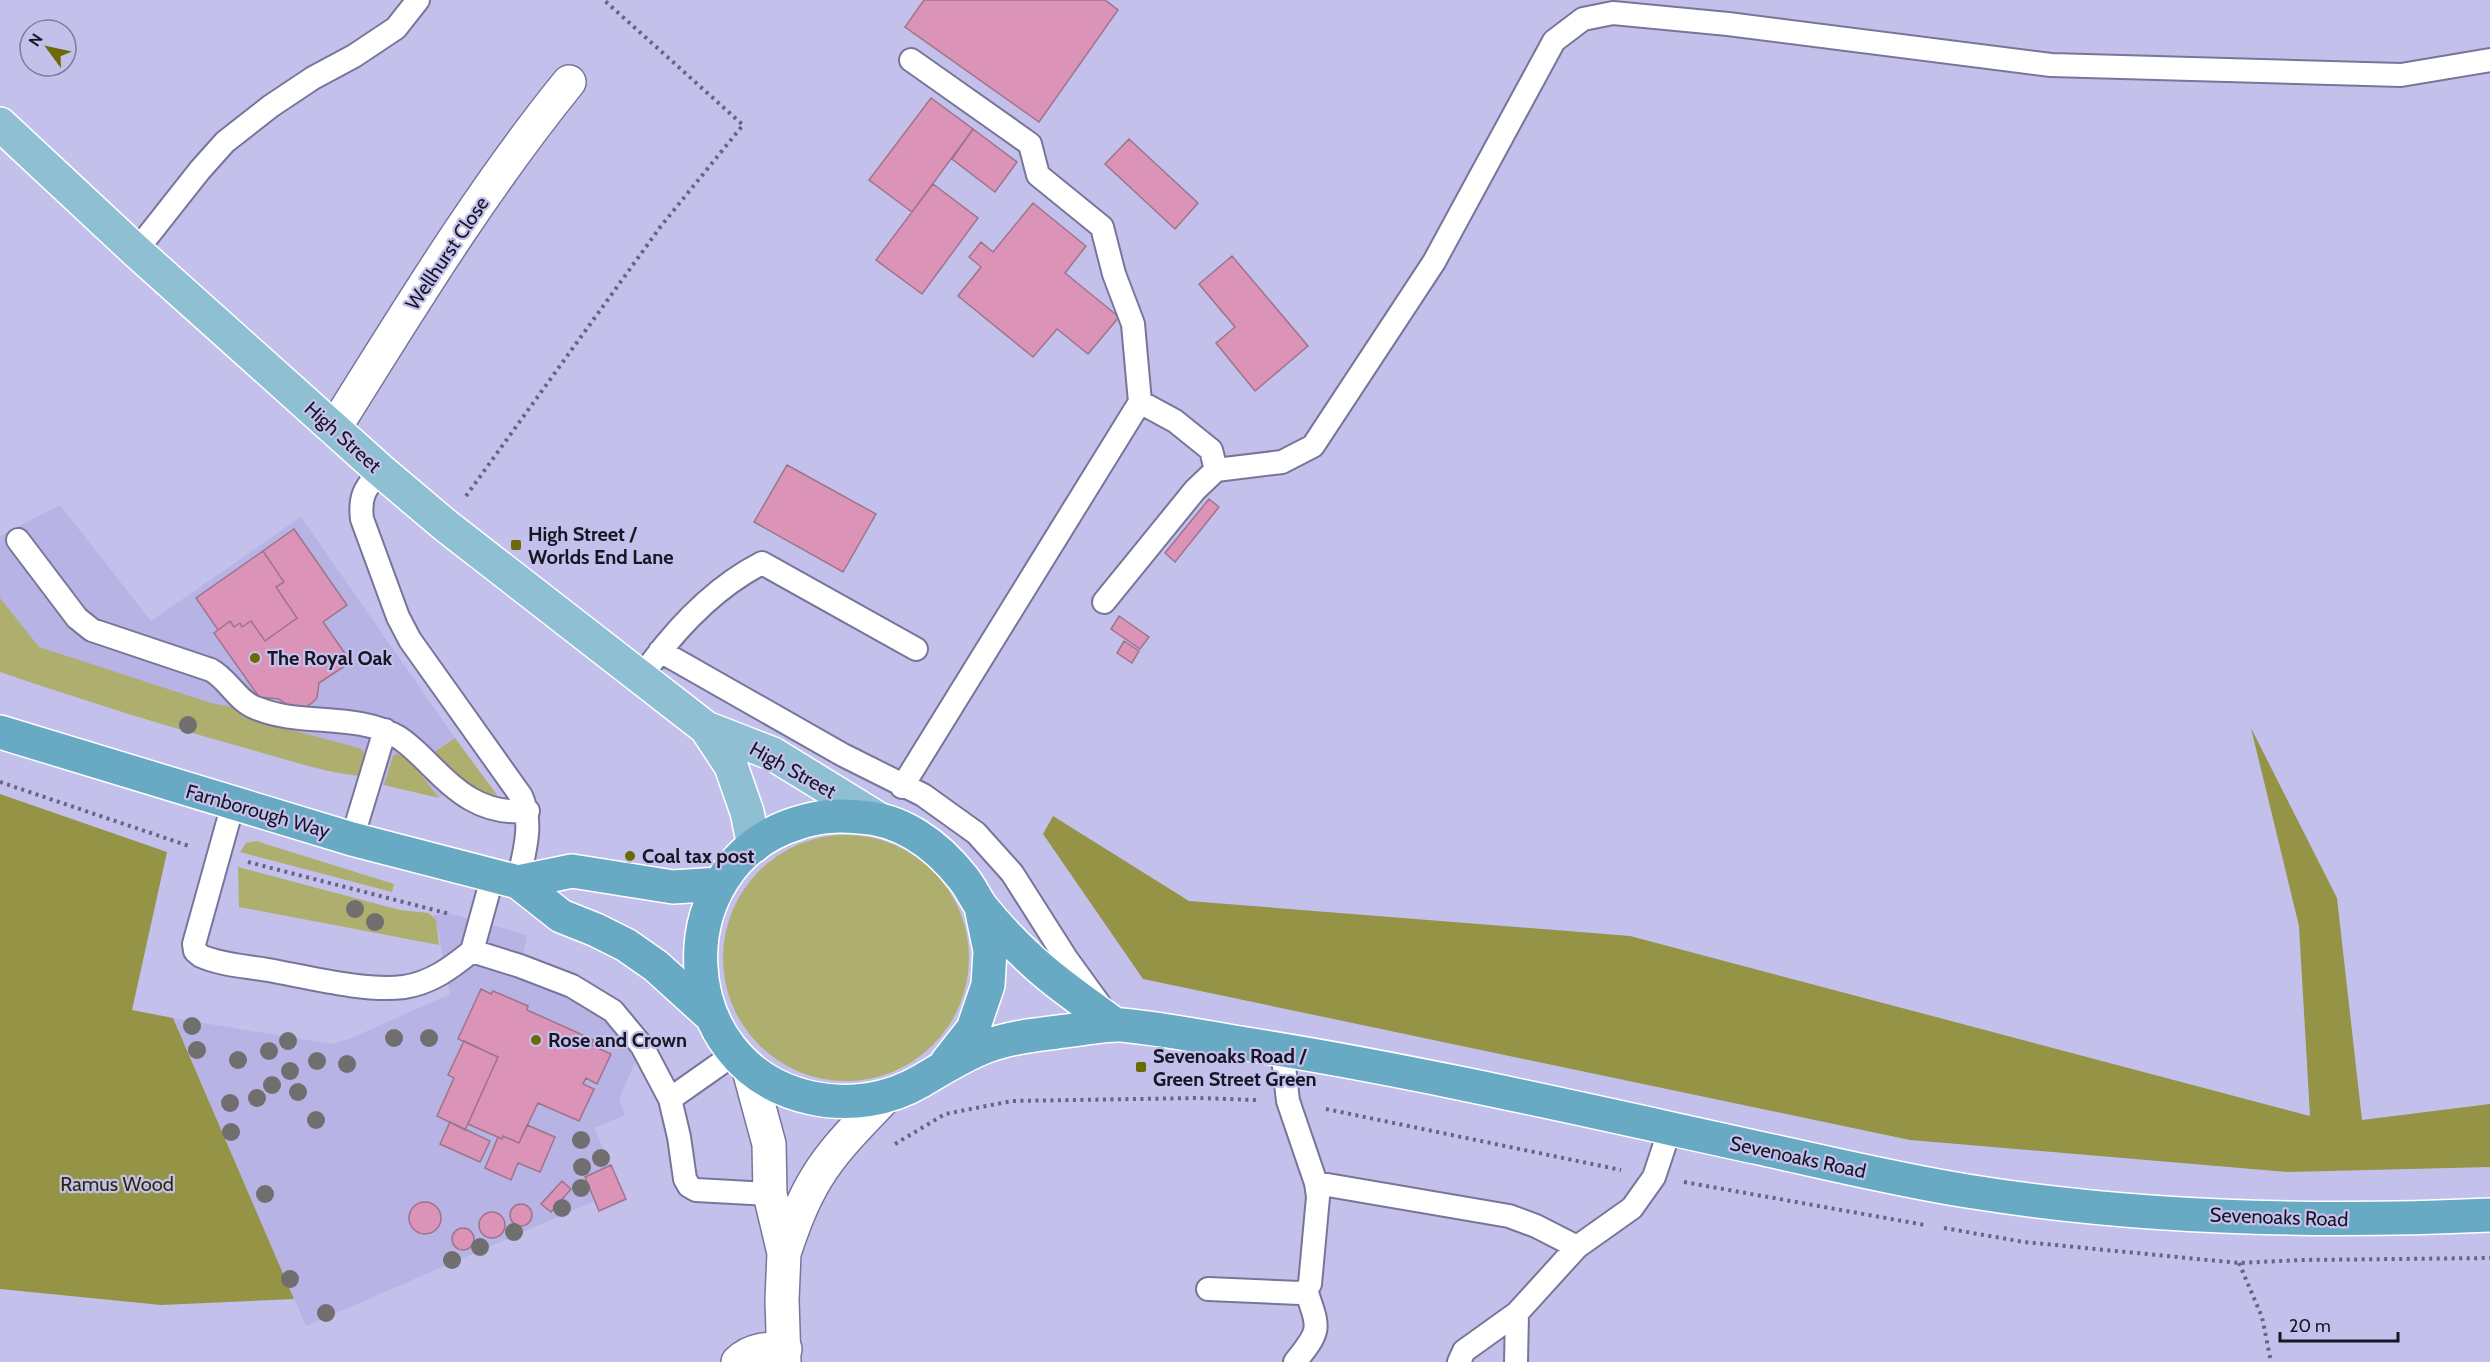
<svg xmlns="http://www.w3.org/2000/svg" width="2490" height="1362" font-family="Cabin,sans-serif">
<rect width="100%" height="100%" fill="#c3c1eb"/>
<!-- built -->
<path fill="#b7b3e4" d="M60,505L151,621L301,517L455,738L433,753L463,778L439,798L408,758L393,756L384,785L0,653V536Z
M444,912L527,935L521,966L572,986L642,1046L619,1099L625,1115L594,1128L611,1165L585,1177L595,1201L306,1326L173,1018L331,1044L349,1039L450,994L437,925L433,916Z"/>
<!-- green -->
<path fill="#aeae6e" d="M0,598L39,647L211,703L232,707L243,717L359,748L364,752V758L360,776C322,772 285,759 249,749C165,726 82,700 0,672Z
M455,738L497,795C472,795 451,769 433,753Z
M396,754L408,758L439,798L384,785L393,756Z
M723 958a123 123 0 1 1 246 0a123 123 0 1 1-246 0Z
M256,841L394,884L392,892L240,852L246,843Z
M238,867L400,910L429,913L436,920L439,945L239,907Z"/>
<!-- forest -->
<path fill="#949346" d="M2251,728L2337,898L2362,1120L2490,1104V1167L2287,1172L1910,1140L1143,979L1043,834L1053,816L1189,901L1630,936L2310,1116L2299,926Z
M0,794L167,852L132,1010L173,1018L294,1299L161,1305L0,1289Z"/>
<!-- building -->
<path fill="#dc93b8" stroke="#9e7489" stroke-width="1.5" d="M924,0H1105L1118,10L1039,122L905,27Z
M931,98L973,129L912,212L869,180Z
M973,129L1017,162L995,192L952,159Z
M1129,139L1198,203L1175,229L1105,164Z
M933,184L978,218L922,294L876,260Z
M1033,203L1086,246L1065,273L1119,317L1088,354L1057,329L1033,357L958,296L981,267L969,257L981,242L993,252Z
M1232,256L1308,346L1255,391L1216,343L1235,327L1199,284Z
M787,465L876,514L843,572L754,522Z
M1209,499L1219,507L1175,562L1165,553Z
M294,529L347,605L323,622L351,662L319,683L317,698L312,703L306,707L291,708L279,699L259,697L214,633L230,621L234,627L240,623L242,627L251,621L265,641L297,618L276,587L284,582L263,551Z
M263,551L284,582L276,587L297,618L265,641L251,621L242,627L240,623L234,627L230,621L218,630L196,598Z
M1119,616L1149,637L1140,649L1111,629Z
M1124,641L1139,651L1132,663L1117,653Z
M481,989L491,994L493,991L528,1006L527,1010L594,1040L591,1045L611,1054L597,1084L586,1078L583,1084L594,1089L579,1121L538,1103L519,1143L503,1136L502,1139L468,1124L498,1057L458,1039Z
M464,1041L498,1057L465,1130L437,1116L454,1078L448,1075Z
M450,1122L490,1141L480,1162L440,1144Z
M527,1125L555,1137L540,1172L518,1163L511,1180L485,1168L498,1137L502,1139L503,1136L519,1143Z
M611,1165L626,1199L599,1211L585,1177Z
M562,1181L571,1189L551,1212L541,1204Z
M409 1218a16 16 0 1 1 32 0a16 16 0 1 1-32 0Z
M510 1215a11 11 0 1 1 22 0a11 11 0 1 1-22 0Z
M479 1225a13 13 0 1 1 26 0a13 13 0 1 1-26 0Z
M452 1239a11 11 0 1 1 22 0a11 11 0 1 1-22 0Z"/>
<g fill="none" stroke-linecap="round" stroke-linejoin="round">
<defs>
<path id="service" d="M136,251L200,170L225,142L271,106L313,78L354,56L396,28L418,0
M1140,402L1175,421L1211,450L1216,470
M380,470C366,488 359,495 362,519L398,617L410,640L521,796C534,824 524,852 518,882
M18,540L77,618L92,630L211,670C229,680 237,701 256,708C301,727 355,712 398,737C409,744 417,752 426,761C457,792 481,815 528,811
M1104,602L1195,490L1216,470L1282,462L1313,446L1434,262L1554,41L1583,19L1613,13L1728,24L2051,65L2401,75L2490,60
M660,651L843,755L923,795L976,833L1012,873L1066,958L1100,1005
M652,662C682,622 717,586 762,563L916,649
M902,787L1140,402L1133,324L1114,274L1102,227L1038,175L1030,144L911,60
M233,804L194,944L195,951L201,956C221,965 246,966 268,970C307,977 365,992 404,987C431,983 451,968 472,951L520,966L572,986L613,1011L642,1046L670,1099L679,1137L685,1179L689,1186L696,1190L770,1194
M352,839L385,730
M472,951L493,875
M670,1099L734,1054
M1316,1183L1509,1216L1536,1226L1577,1247
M1208,1289L1300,1293L1306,1290L1310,1284L1318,1197L1316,1183L1288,1101L1282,1049
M1295,1362C1322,1329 1319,1329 1306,1290
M1459,1362L1464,1351L1517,1313
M1516,1362L1517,1313L1577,1247L1632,1208L1654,1177L1670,1129"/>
<path id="minor" d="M334,429C408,311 481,190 569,82
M738,1362C752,1349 766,1349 785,1349"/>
<path id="tertiary" d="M749,1070L769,1144L770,1194L784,1253L782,1300L784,1362
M784,1253C793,1227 802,1201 817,1177C835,1147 862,1122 886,1096"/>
<path id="primary" d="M0,124L136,251L380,470L445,525L706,728L773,754L877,818
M706,728L731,766L747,812L754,846"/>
<path id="trunk" d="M0,732L352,839L518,882L561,916L596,930L626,945L656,966L710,1015
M518,882L572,871L673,887L720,884
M1114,1024C1085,1002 1052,981 1026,955C1011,941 996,925 983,909C976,900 971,888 963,878C937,845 902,819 859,817C837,815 820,816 798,823C663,864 669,1068 812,1098C849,1106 889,1100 921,1081C943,1068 963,1055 987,1046C1014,1036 1044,1034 1073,1030C1089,1028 1106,1024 1122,1025C1163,1029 1205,1037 1246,1044C1418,1071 1589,1111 1759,1148C1828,1163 1897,1180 1967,1191C2140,1219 2315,1223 2490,1215
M947,1062L973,1029L988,985L990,951L981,907"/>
</defs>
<!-- service casing -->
<use href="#service" stroke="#78759b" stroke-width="26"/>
<!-- minor casing -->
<use href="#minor" stroke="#78759b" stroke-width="36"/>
<!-- tertiary casing -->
<use href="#tertiary" stroke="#78759b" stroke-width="36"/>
<!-- primary casing -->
<use href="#primary" stroke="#fff" stroke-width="36"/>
<!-- trunk casing -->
<use href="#trunk" stroke="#fff" stroke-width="36"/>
<!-- path -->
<path stroke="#666480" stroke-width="4" stroke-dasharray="3 4.5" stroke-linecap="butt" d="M466,496L661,226L743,125L604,0
M0,782L189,846
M248,862L450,914
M1326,1109L1621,1170
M895,1144L945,1114L1012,1101L1198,1098L1256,1100
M1684,1182L1925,1225
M1944,1228L2024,1242L2239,1263L2300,1260L2490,1258
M2239,1263L2262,1317L2271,1362"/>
<!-- service -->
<use href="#service" stroke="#fff" stroke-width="22"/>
<!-- minor -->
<use href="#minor" stroke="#fff" stroke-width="33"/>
<!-- tertiary -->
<use href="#tertiary" stroke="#fff" stroke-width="33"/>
<!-- primary -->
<use href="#primary" stroke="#8ebfd3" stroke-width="33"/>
<!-- trunk -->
<use href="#trunk" stroke="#68aac4" stroke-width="33"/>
</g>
<!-- trees -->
<g fill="#706e6e">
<circle cx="188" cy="725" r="9"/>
<circle cx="355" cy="909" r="9"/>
<circle cx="375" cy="922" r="9"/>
<circle cx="192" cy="1026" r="9"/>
<circle cx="394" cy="1038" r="9"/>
<circle cx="429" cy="1038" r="9"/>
<circle cx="288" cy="1041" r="9"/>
<circle cx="197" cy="1050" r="9"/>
<circle cx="269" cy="1051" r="9"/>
<circle cx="238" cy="1060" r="9"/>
<circle cx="317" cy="1061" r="9"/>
<circle cx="347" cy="1064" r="9"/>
<circle cx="290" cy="1071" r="9"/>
<circle cx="272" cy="1085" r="9"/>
<circle cx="298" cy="1092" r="9"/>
<circle cx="257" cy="1098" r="9"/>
<circle cx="230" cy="1103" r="9"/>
<circle cx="316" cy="1120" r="9"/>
<circle cx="231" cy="1132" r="9"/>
<circle cx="581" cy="1140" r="9"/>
<circle cx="601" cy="1158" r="9"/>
<circle cx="582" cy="1167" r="9"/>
<circle cx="581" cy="1188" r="9"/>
<circle cx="265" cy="1194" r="9"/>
<circle cx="562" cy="1208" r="9"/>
<circle cx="514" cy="1232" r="9"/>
<circle cx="480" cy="1247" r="9"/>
<circle cx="452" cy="1260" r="9"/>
<circle cx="290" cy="1279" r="9"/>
<circle cx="326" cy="1313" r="9"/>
</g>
<!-- markers -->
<g fill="#6d6a06" stroke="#c3c1eb" stroke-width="2">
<rect x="510" y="539" width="12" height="12" rx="3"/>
<circle cx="255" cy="658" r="6"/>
<circle cx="630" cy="856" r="6"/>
<circle cx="536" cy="1040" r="6"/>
<rect x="1135" y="1061" width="12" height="12" rx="3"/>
</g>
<g text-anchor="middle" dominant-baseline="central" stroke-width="4.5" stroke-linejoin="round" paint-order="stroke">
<!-- street labels -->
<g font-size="20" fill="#181625" stroke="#c3c1eb">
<text transform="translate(447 253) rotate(-56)">Wellhurst Close</text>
<text transform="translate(343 437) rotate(42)">High Street</text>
<text transform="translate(793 770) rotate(29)">High Street</text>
<text transform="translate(258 811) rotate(16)">Farnborough Way</text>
<text transform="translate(1798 1157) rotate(12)">Sevenoaks Road</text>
<text transform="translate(2279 1217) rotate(2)">Sevenoaks Road</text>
</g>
<!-- poi labels -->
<g font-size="20" font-weight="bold" fill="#181625" stroke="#c3c1eb" text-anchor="start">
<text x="528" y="534">High Street /<tspan x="528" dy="23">Worlds End Lane</tspan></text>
<text x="267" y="658">The Royal Oak</text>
<text x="642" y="856">Coal tax post</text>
<text x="548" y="1040">Rose and Crown</text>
<text x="1153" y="1056">Sevenoaks Road /<tspan x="1153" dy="23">Green Street Green</tspan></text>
</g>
<!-- park labels -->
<g font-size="20" fill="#2c2b08" stroke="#c3c1eb">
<text x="117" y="1184">Ramus Wood</text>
</g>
</g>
<!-- north arrow -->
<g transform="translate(48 48) rotate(303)"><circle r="28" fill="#c3c1eb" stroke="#7f7d9c" stroke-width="1.5"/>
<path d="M0-4.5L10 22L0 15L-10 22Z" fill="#6d6a06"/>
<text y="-9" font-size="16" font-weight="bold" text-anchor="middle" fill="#181625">N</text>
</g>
<!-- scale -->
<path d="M2280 1332v9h118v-9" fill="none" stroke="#181625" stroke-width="3"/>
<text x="2289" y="1332" font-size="18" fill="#181625" stroke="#c3c1eb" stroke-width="4.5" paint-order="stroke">20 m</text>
</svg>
